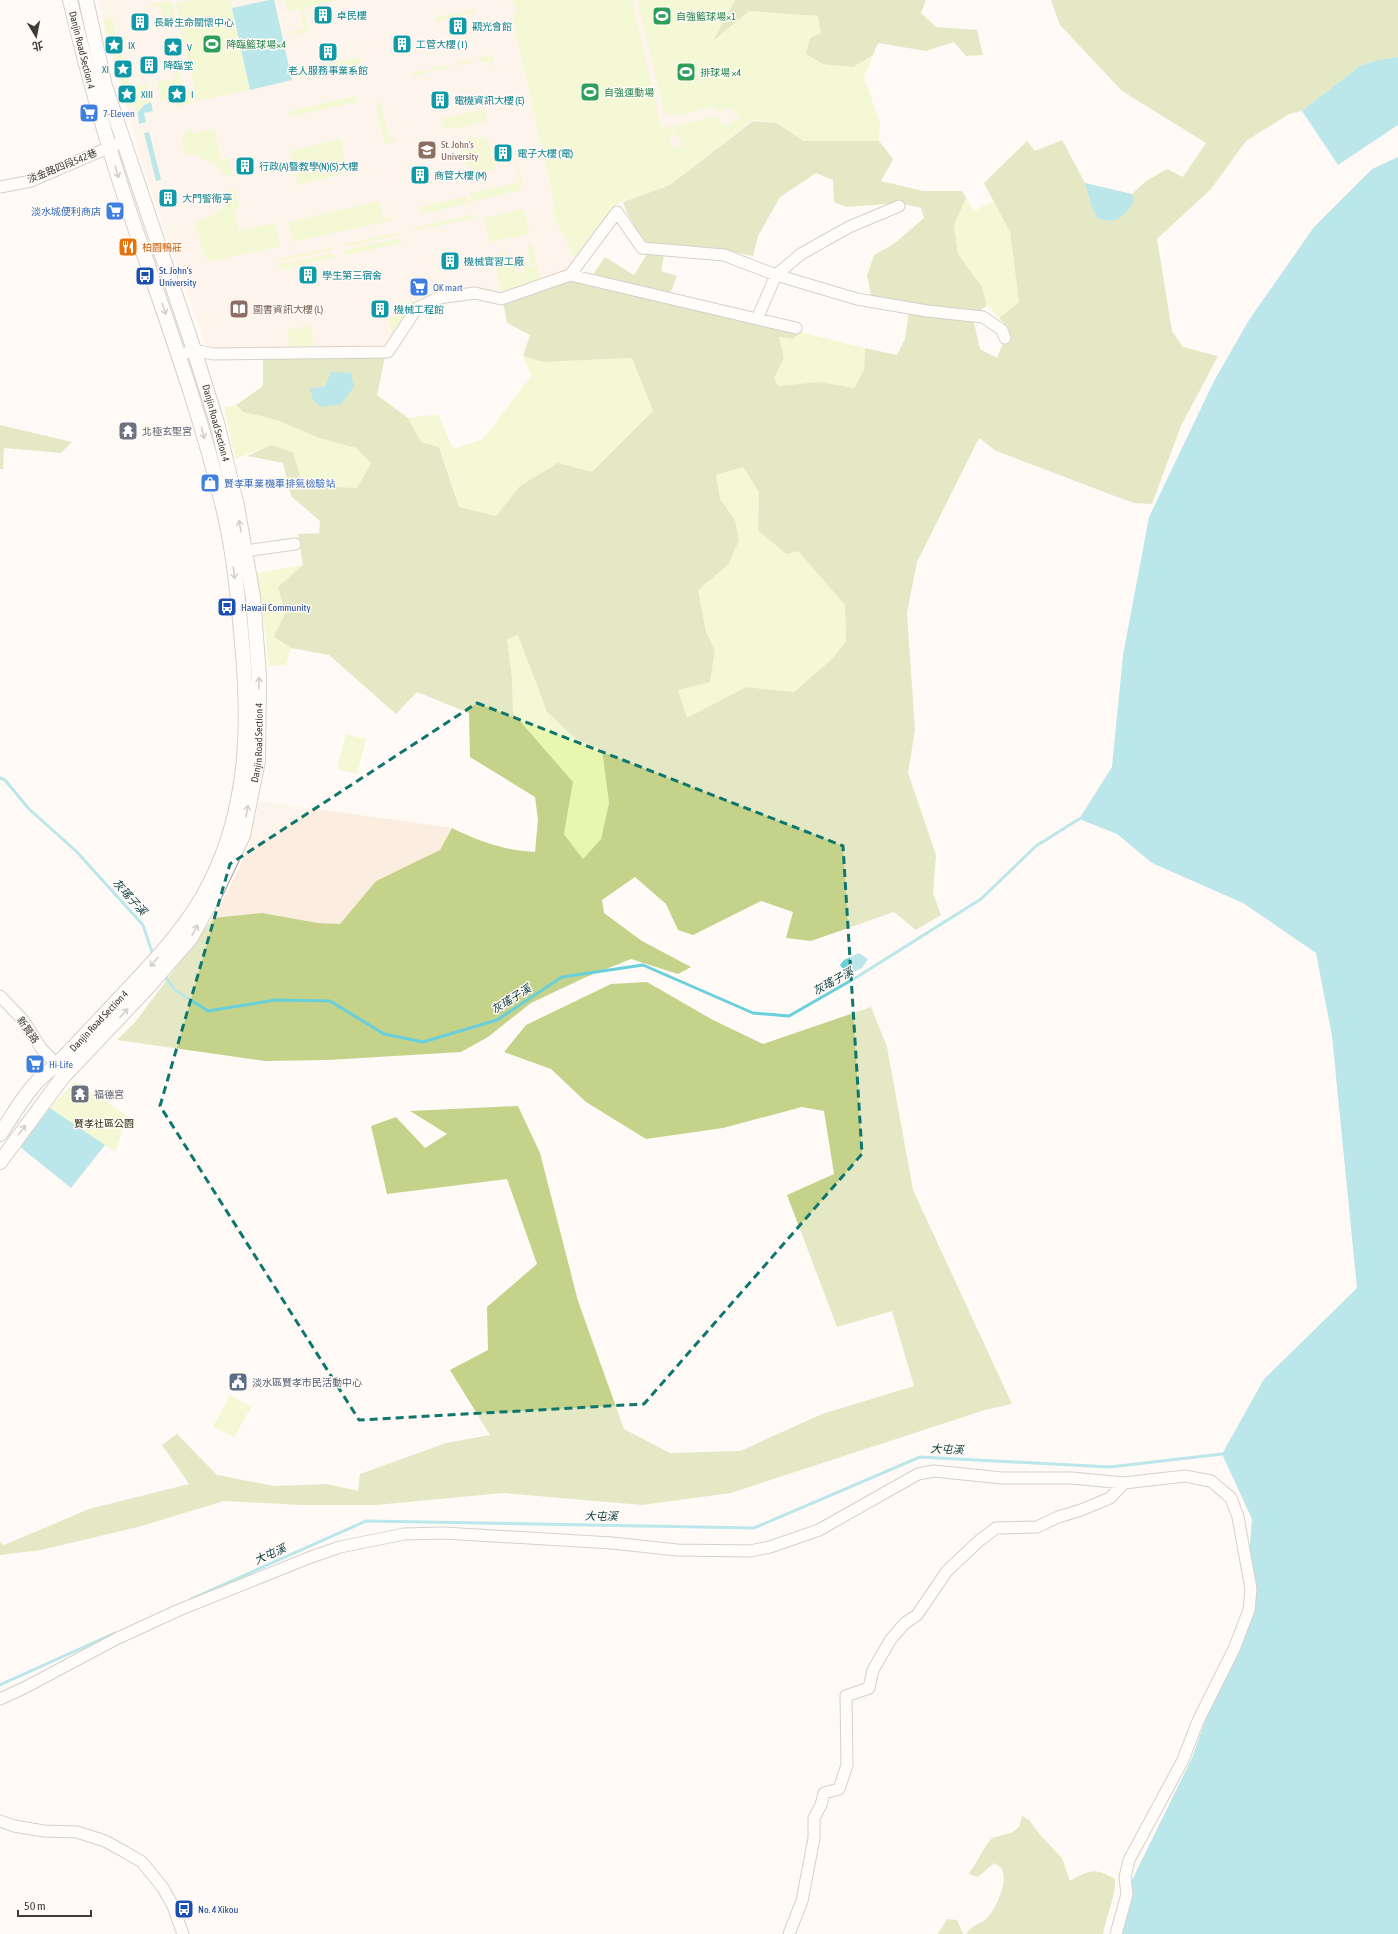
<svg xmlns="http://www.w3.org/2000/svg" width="1398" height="1934" font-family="'Asap Condensed','Noto Sans TC',sans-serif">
<rect width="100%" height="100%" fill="#fffaf6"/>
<!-- built -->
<path fill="#fbeee0" d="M98,0H735L713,41L753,121L670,185L617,204L610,219L570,271L502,295L480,288L433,295L386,352H208L147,180L105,32Z
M260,801L452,828L440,850L376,881L340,924L318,923L262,913L213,918L240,867Z"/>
<!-- green -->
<path fill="#e8f6ae" d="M192,0H230L250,90L197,101L176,3Z
M285,0H340L304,8L309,32L293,35L292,31L304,29L300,9L288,11Z
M511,0H632L661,128L672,126L674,136L670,139V143L675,148L681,146L682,142L679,137L676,136L673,126L714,117H718L721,124L728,125L734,120L738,121L739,116L735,115L731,109L724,108L719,112L716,111L715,107L680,115V117H678L677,113L665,115L638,0H735L713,41L749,11L819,16L821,33L853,67L873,55L864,77L880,123L879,141H804L776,123L752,120L670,185L617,203L609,219L577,261L551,212L556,210L512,14L517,13L515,4H512Z
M166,1L172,3L177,27L166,29L160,6L151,8L150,4Z
M476,9V13L435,22L434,18Z
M112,18L118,43H120L130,87L147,84L151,102L142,107L137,116L134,105L127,107L106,32L103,20Z
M492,55L495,69H492L491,61L482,63V60L413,76L412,72L425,70L426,72L432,71L431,68L447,65L448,67L455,65V63L471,59L472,61L480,60V57Z
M360,57L361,63L360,65L302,78L299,76L298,70Z
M178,67L183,91L190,89L193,103L178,106L161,100L157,82L175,78L173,68Z
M355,96L357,102L289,117L288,112Z
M380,101L389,139L396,137L397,142L385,144L375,102Z
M484,109L487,121L463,127L447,129L442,126L443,123L440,124L442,122V119Z
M508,127L522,182L520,190L472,202L470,193L520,182Z
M191,128L192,133L214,129L221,159L228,158L232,176L226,177C220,167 211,160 199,158V155C196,155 192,155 189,154C177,149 182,133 191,128Z
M470,135L478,140L482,136L489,140L496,169L473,175L470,166L458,158Z
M341,139L343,150L342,155L346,160L349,172L298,185L290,151Z
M235,189L240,208L234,209L239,231L274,223L280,246L212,261L207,260L204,255L195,221C212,217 228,211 228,190Z
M467,196L468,203L422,214L421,207Z
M966,198L974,211L994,201L1010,232L1019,302L999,318L987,305L982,287L958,254L954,225Z
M379,201L383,219L392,216L393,220L293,242L288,222Z
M524,209L530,234L490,242L484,218Z
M474,214L475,218L414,231L413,228Z
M400,232V235L346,247L345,244Z
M401,238L402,243L345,255L344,250Z
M532,244L541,280L502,294L494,255L500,254L504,250L507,264L514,263L516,273L524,272L522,261H526L529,267L533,266L532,262L530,263L527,245Z
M332,247L333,250L277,262L276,259Z
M334,253L335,257L279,270L278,265Z
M418,300L394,332H392L389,318L402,315L399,304Z
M310,325L314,346L290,348L287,330Z
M801,332L865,348L864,370L854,388L819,382L778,386L774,378L784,358L779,337L793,339Z
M523,356L543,362L633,358L653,411L592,472L520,486L496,516L459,507L440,447L421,442L408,418L438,414L453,449L483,439L531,376Z
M236,405L243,412L277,420L319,438L356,448L371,463L358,488L335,487L301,478L293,452L271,445L235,459L224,407Z
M743,467L759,492L758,530L798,551L845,605L846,641L833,658L794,692L746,687L687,718L678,690L710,681L715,650L706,632L698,590L728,565L735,520L720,499L716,475Z
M303,565L285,613L274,637L291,648L286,665L268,666L266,636L256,573Z
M518,635L547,712L577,740L602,750L609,803L601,839L583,859L564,834L573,782L513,713L512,678L507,639Z
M346,734L366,739L357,774L337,769Z
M75,1081L127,1116L115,1152L50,1108Z
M230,1395L251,1407L234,1438L213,1426Z"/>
<!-- forest -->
<path fill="#c5d38a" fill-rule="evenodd" d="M735,0H926L921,13L936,27L977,30L983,55L966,56L954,42L926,51L878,43L873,55L853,67L823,64L806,54L810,38L821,33L818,16L749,11L713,41Z
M1051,0H1398V57L1379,60L1361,65L1302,111L1289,114L1246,141L1211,189L1157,239L1172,331L1183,347L1218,356L1181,426L1152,504L1134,503L1112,495L996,451L979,438L917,562L907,613L915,730L908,773L936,855L933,893L941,915L916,930L894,912L811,941L786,938L793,912L761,901L693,935L678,930L666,904L635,877L602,900L604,913L642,941L691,967L678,974L631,959L584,978L531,1003L488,1037L461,1052L328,1060L265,1061L117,1040L136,1021L213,918L262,913L318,923L340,924L376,881L440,850L452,828C478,841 506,851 535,852L538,820L535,797L470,757L469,713L417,692L396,714L329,655L291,648L274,637L285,613L278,587L303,565L298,534L319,533L320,521L291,496L283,463L247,456L271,445L293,452L301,478L335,487L357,488L371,463L356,448L319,438L277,420L243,412L236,405L263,386V353L386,352L377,395L408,418L421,442L439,447L459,507L496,516L520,486L558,463L592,472L653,411L632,358L543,362L523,356L530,335L507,323L502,295L530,284L590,279L605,257L634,275L649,251L627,213L623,202L670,185L753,121L776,123L804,141H879L893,159L881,181L923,191H962L966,198L954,225L958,254L982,287L987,305L973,318L980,349L997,358L1009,328L999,318L1019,302L1010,232L984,183L1027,141L1035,151L1062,140L1085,183L1091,205L1134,201L1132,194L1146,181L1167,169L1183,177L1206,143L1122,91L1060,25ZM816,173L833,180L834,202L846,207L899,203L921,208L924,218L895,243L874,255L867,276L872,299L909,311L905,339L897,355L865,348L864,370L854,388L819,382L778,386L774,378L784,358L779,337L793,339L801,332L668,299L677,276L661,271L665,249L708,247L753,256L758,236L780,197ZM743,467L759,492L758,530L786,554L798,551L845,605L846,641L833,658L794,692L746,687L687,718L678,690L710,682L715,650L706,632L698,590L728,565L739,540L735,520L720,499L716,475ZM518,635L547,712L577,740L602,750L609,803L601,839L583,859L564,834L573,782L513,713L512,678L507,639Z
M0,425L72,442L61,453L4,448L3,469H0Z
M647,982L713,1020L763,1044L871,1007L887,1047L913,1190L1012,1404L985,1410L731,1493L642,1505L503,1493L376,1505H301L224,1501L138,1527L41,1550L0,1555V1542L4,1545L89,1509L189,1484L162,1445L177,1434L217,1475L275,1486L327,1484L358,1491L360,1474L446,1443L490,1435L450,1370L488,1350L487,1307L537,1264L507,1179L387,1194L371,1126L396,1117L425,1148L447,1134L410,1111L518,1106L540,1153L578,1301L624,1429L670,1453L740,1451L822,1414L914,1386L892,1311L837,1327L787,1195L834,1174L824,1111L802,1107L723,1128L646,1139L586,1102L551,1069L504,1052L526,1025L611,984Z
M1022,1816L1029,1820L1041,1836L1062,1858L1070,1881C1090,1870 1093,1867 1115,1879C1116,1897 1106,1916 1103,1934H966C970,1926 979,1925 986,1919C995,1911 1010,1880 1001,1868C999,1866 996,1864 994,1863L978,1877L968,1874C978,1863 982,1849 992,1838L1011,1833L1019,1827Z
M947,1919L957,1920L963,1934H938Z"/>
<!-- water -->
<path fill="#69cfdb" d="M269,0H274L292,80L250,90L232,8Z
M1398,57V125L1338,165L1302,111L1361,65L1379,60Z
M151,102L153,111L144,113L146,122L139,124L138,112L144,105Z
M149,132L161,180L156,181L144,133Z
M1398,157V1934H1120L1131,1882L1192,1758L1220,1679L1244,1617L1252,1519L1222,1454L1264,1379L1357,1288L1332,1036L1316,953L1243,903L1152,863L1117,834L1079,819L1112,767L1123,655L1149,517L1214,381L1249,320L1314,227L1372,169Z
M1085,183L1132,194L1134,201C1123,217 1118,225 1097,218L1091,205Z
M331,372L351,373L354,387L341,404L321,407L313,400L310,388L325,387Z
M859,953L868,959L862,968L847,975L840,965L844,960Z
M50,1108L105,1145L71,1188L20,1147Z"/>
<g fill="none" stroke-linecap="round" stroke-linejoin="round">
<!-- stream -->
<path stroke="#69cfdb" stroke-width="3" d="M0,778L5,780L29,809L76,851L143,925L153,955
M163,974L175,990L208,1011L276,1000L330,1001L384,1034L423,1042L497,1020L562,977L643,965L753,1013L789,1016L857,977L981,899L1036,846L1079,819
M191,1599L366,1521L754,1528L920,1457L1110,1467L1222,1454
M0,1685L115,1633"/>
<defs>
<path id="minor" d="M0,187L31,181L117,144
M691,252L642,248L724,255L776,275L801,254L849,227L899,206
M570,275L617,212L642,248
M757,319L796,328
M180,355L194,350L213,354L388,352L417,308L438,298L475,293L501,299L570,275L757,319L776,275L857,299L927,311L983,317L1002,330L1005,338
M245,551L295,544
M0,996L23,1020L41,1048L62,1070
M0,1699L24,1688L118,1638L179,1610L311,1557L340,1547L404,1534L444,1533L612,1543L677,1550L750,1551L770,1547L819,1530L918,1474L934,1471L1002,1478H1072L1124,1483L1185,1476L1211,1481L1231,1498L1238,1517L1251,1589L1249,1610L1234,1649L1198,1721L1183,1760L1129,1860L1125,1877L1127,1894L1116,1934
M0,1821L14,1826L44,1831L77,1832L105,1841L125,1852L142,1862L163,1888L173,1906L183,1934
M789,1934L802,1901L814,1838V1818L821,1805L824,1793L839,1789L847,1765L846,1696L869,1688L873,1670L891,1639L905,1623L917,1615L947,1571L980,1540L996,1528L1037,1527L1058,1517L1081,1510L1110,1498L1124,1483"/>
<g id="major">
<path id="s1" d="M0,1134C12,1117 22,1098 36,1083C42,1075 52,1070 59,1062C78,1043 96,1023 115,1003C150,966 188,928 211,881C248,806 250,725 242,643C238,598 234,552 223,507C199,406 162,309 129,210C106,141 87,71 70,0"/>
<path id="s2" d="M0,1162L62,1078L149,986L190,939L215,894L243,835L258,761L259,676L253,597L237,506L217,423L194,350L105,86L86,0"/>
</g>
</defs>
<!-- minor casing -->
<use href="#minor" stroke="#a59e97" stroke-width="13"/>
<!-- major casing -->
<use href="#major" stroke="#a59e97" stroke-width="16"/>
<!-- minor -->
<use href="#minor" stroke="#fff" stroke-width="11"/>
<!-- major -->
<use href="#major" stroke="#fff" stroke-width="14"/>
</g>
<!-- one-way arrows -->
<defs><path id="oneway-shaft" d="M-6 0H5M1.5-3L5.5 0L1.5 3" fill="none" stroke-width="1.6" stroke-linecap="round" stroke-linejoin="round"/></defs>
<g stroke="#9e9d9c">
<use href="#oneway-shaft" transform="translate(117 172) rotate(73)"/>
<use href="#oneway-shaft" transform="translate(164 309) rotate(71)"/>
<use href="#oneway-shaft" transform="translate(203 433) rotate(75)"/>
<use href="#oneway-shaft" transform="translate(240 526) rotate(-100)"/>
<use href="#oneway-shaft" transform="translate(234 573) rotate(83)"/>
<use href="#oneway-shaft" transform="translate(259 683) rotate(-89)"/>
<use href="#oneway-shaft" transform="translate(247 811) rotate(-79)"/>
<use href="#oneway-shaft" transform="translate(195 930) rotate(-61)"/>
<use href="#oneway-shaft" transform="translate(154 962) rotate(132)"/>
<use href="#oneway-shaft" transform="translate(124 1013) rotate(-47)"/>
<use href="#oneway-shaft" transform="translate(22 1130) rotate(-53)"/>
</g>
<!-- marked area -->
<path d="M0 0H1398V1934H0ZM477,703L843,846L862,1154L644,1404L359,1420L160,1106L230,864Z" fill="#fffaf6" fill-opacity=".55" fill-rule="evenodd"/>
<path fill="none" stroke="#0f766e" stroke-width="3" stroke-dasharray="8 5" stroke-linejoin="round" d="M477,703L843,846L862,1154L644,1404L359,1420L160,1106L230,864Z"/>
<!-- icons -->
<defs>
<symbol id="building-square" viewBox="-11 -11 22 22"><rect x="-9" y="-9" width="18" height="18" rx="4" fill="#0f9aa8" stroke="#fffaf6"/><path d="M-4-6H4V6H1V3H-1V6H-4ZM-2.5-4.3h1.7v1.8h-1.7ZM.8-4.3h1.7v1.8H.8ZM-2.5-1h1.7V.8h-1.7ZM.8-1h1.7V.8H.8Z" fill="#fff"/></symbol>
<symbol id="stadium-square" viewBox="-11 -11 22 22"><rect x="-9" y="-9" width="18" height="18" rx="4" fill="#2e9e5b" stroke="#fffaf6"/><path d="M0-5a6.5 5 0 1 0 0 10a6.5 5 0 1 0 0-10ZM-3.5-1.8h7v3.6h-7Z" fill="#fff"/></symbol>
<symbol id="sight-square" viewBox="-11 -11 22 22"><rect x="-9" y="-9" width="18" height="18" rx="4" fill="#0f9aa8" stroke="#fffaf6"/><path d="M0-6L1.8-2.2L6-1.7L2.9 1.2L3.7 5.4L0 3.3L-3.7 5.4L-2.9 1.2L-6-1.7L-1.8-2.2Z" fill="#fff"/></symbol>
<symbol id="supermarket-square" viewBox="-11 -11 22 22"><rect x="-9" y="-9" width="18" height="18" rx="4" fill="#3f7fe0" stroke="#fffaf6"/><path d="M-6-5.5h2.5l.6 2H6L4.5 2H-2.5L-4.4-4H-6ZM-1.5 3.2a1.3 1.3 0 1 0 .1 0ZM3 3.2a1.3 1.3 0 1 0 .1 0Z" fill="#fff"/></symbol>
<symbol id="university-square" viewBox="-11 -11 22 22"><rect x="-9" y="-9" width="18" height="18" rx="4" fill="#8d6e63" stroke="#fffaf6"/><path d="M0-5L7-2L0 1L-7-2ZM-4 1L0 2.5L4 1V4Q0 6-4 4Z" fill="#fff"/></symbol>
<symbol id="restaurant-square" viewBox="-11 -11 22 22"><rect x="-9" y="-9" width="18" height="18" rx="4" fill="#e8710a" stroke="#fffaf6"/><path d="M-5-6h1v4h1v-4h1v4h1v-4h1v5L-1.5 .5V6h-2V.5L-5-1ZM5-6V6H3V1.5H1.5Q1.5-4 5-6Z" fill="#fff"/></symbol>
<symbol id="bus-square" viewBox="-11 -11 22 22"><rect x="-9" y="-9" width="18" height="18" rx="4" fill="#1a4fb4" stroke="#fffaf6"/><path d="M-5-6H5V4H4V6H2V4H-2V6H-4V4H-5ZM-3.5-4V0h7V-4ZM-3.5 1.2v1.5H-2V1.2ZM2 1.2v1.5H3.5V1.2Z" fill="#fff"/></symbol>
<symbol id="library-square" viewBox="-11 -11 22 22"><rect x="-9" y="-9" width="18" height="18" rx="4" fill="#8d6e63" stroke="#fffaf6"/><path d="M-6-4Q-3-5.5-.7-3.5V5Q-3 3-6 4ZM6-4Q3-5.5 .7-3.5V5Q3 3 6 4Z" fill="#fff"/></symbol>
<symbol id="temple-square" viewBox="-11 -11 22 22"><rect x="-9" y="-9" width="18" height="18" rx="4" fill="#6b7280" stroke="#fffaf6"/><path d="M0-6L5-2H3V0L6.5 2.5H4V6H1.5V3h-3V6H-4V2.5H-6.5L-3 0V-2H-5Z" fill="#fff"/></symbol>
<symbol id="shop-square" viewBox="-11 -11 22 22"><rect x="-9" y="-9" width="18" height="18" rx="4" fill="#3f7fe0" stroke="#fffaf6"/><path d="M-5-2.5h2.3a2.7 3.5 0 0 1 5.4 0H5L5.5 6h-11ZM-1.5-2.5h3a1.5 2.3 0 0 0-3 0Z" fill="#fff"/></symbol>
<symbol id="civic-square" viewBox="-11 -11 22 22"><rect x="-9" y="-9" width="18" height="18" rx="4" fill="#5c6f8a" stroke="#fffaf6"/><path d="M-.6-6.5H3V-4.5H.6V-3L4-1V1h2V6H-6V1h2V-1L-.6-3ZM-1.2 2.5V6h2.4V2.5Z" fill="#fff"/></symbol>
</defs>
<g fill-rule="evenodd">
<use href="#building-square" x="312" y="4" width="22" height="22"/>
<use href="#stadium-square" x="651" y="5" width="22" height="22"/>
<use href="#building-square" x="129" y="11" width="22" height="22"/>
<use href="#building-square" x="447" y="15" width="22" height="22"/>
<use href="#stadium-square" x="201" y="33" width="22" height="22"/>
<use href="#building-square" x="391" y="33" width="22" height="22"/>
<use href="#sight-square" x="103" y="34" width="22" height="22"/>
<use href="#sight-square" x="162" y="36" width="22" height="22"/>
<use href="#building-square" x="317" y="41" width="22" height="22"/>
<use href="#building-square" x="138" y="54" width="22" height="22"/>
<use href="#sight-square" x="112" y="58" width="22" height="22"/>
<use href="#stadium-square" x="675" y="61" width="22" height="22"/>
<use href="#stadium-square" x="579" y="81" width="22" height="22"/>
<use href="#sight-square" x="116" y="83" width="22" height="22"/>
<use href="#sight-square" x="166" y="83" width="22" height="22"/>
<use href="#building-square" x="429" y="89" width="22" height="22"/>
<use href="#supermarket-square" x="78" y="102" width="22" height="22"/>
<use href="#university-square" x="416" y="139" width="22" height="22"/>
<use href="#building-square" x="492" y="142" width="22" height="22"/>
<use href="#building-square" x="234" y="155" width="22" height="22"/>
<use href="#building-square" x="409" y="164" width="22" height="22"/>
<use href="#building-square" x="157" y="187" width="22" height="22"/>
<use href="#supermarket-square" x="104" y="200" width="22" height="22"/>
<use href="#restaurant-square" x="117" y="236" width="22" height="22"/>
<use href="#building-square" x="439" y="250" width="22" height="22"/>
<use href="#building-square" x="297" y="264" width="22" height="22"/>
<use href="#bus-square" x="134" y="265" width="22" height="22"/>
<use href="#supermarket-square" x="408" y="276" width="22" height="22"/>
<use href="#library-square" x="228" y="298" width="22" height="22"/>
<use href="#building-square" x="369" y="298" width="22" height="22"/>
<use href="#temple-square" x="117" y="420" width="22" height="22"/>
<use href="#shop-square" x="199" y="472" width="22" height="22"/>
<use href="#bus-square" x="216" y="596" width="22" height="22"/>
<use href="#supermarket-square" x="24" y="1053" width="22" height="22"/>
<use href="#temple-square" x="69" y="1083" width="22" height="22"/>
<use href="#civic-square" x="227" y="1371" width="22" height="22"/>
<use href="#bus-square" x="173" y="1898" width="22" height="22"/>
</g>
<g text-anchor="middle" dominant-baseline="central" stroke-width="3" stroke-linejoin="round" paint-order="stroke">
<!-- culture labels -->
<g font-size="10" fill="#0d838f" stroke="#fffaf6" text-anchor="start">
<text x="337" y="15">卓民樓</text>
<text x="154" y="22">長齡生命關懷中心</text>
<text x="472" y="26">觀光會館</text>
<text x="416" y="44">工管大樓 ( I )</text>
<text x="128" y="45">IX</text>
<text x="187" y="47">V</text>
<text x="163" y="65">降臨堂</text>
<text x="109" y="69" text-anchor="end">XI</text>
<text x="328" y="70" text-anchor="middle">老人服務事業系館</text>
<text x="141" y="94">XIII</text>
<text x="191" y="94">I</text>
<text x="454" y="100">電機資訊大樓 (E)</text>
<text x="517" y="153">電子大樓 (電)</text>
<text x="259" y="166">行政(A)暨教學(N)(S)大樓</text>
<text x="434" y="175">商管大樓 (M)</text>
<text x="182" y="198">大門警衛亭</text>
<text x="464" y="261">機械實習工廠</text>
<text x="322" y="275">學生第三宿舍</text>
<text x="394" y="309">機械工程館</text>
</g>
<!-- leisure labels -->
<g font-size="10" fill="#27864d" stroke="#fffaf6" text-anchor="start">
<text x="676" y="16">自強籃球場×1</text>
<text x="226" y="44">降臨籃球場×4</text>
<text x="700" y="72">排球場 ×4</text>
<text x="604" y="92">自強運動場</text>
</g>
<!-- street labels -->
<g font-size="10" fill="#3e3b38" stroke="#fffaf6">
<text transform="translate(82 50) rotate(76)">Danjin Road Section 4</text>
<text transform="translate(62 166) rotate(-22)">淡金路四段542巷</text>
<text transform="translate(216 423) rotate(75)">Danjin Road Section 4</text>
<text stroke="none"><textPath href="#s2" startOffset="504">Danjin Road Section 4</textPath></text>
<text stroke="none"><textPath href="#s1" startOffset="151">Danjin Road Section 4</textPath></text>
<text transform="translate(28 1030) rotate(55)">新賢路</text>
</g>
<!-- shop labels -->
<g font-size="10" fill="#366cbe" stroke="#fffaf6" text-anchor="start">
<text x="103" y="113">7-Eleven</text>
<text x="101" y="211" text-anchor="end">淡水城便利商店</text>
<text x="433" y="287">OK mart</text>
<text x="224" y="483">賢孝車業 機車排氣檢驗站</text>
<text x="49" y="1064">Hi-Life</text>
</g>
<!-- education labels -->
<g font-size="10" fill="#785e54" stroke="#fffaf6" text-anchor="start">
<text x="441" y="144">St. John's<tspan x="441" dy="12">University</tspan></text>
<text x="253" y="309">圖書資訊大樓 (L)</text>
</g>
<!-- food labels -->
<g font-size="10" fill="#c56008" stroke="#fffaf6" text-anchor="start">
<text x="142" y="247">柏園鴨莊</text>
</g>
<!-- transit labels -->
<g font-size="10" fill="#164399" stroke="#fffaf6" text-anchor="start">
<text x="159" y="270">St. John‘s<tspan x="159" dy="12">University</tspan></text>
<text x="241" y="607">Hawaii Community</text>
<text x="198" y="1909">No. 4 Xikou</text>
</g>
<!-- worship labels -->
<g font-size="10" fill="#5b616d" stroke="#fffaf6" text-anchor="start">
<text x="142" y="431">北極玄聖宮</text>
<text x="94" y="1094">福德宮</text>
</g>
<!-- park labels -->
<g font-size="10" fill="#292e0e" stroke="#fffaf6">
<text x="104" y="1123">賢孝社區公園</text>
</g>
<!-- service labels -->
<g font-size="10" fill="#4e5e75" stroke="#fffaf6" text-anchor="start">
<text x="252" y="1382">淡水區賢孝市民活動中心</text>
</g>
<!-- water labels -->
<g font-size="11" font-style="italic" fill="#05383d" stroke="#fffaf6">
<text transform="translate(130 897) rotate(48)">灰瑤子溪</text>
<text transform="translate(833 981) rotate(-29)">灰瑤子溪</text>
<text transform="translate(511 999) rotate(-32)">灰瑤子溪</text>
<text transform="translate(947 1449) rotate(3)">大屯溪</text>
<text transform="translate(601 1516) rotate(1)">大屯溪</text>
<text transform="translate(270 1554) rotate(-24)">大屯溪</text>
</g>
</g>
<!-- north arrow -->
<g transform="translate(36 36) rotate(170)" stroke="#fffaf6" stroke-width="3" paint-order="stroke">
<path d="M0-3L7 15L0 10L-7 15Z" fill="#3e3b38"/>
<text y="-6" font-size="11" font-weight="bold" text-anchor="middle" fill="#3e3b38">北</text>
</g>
<!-- scale -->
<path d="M18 1910v6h73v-6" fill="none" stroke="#3e3b38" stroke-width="2"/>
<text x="24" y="1910" font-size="12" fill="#3e3b38" stroke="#fffaf6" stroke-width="3" paint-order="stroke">50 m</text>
</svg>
